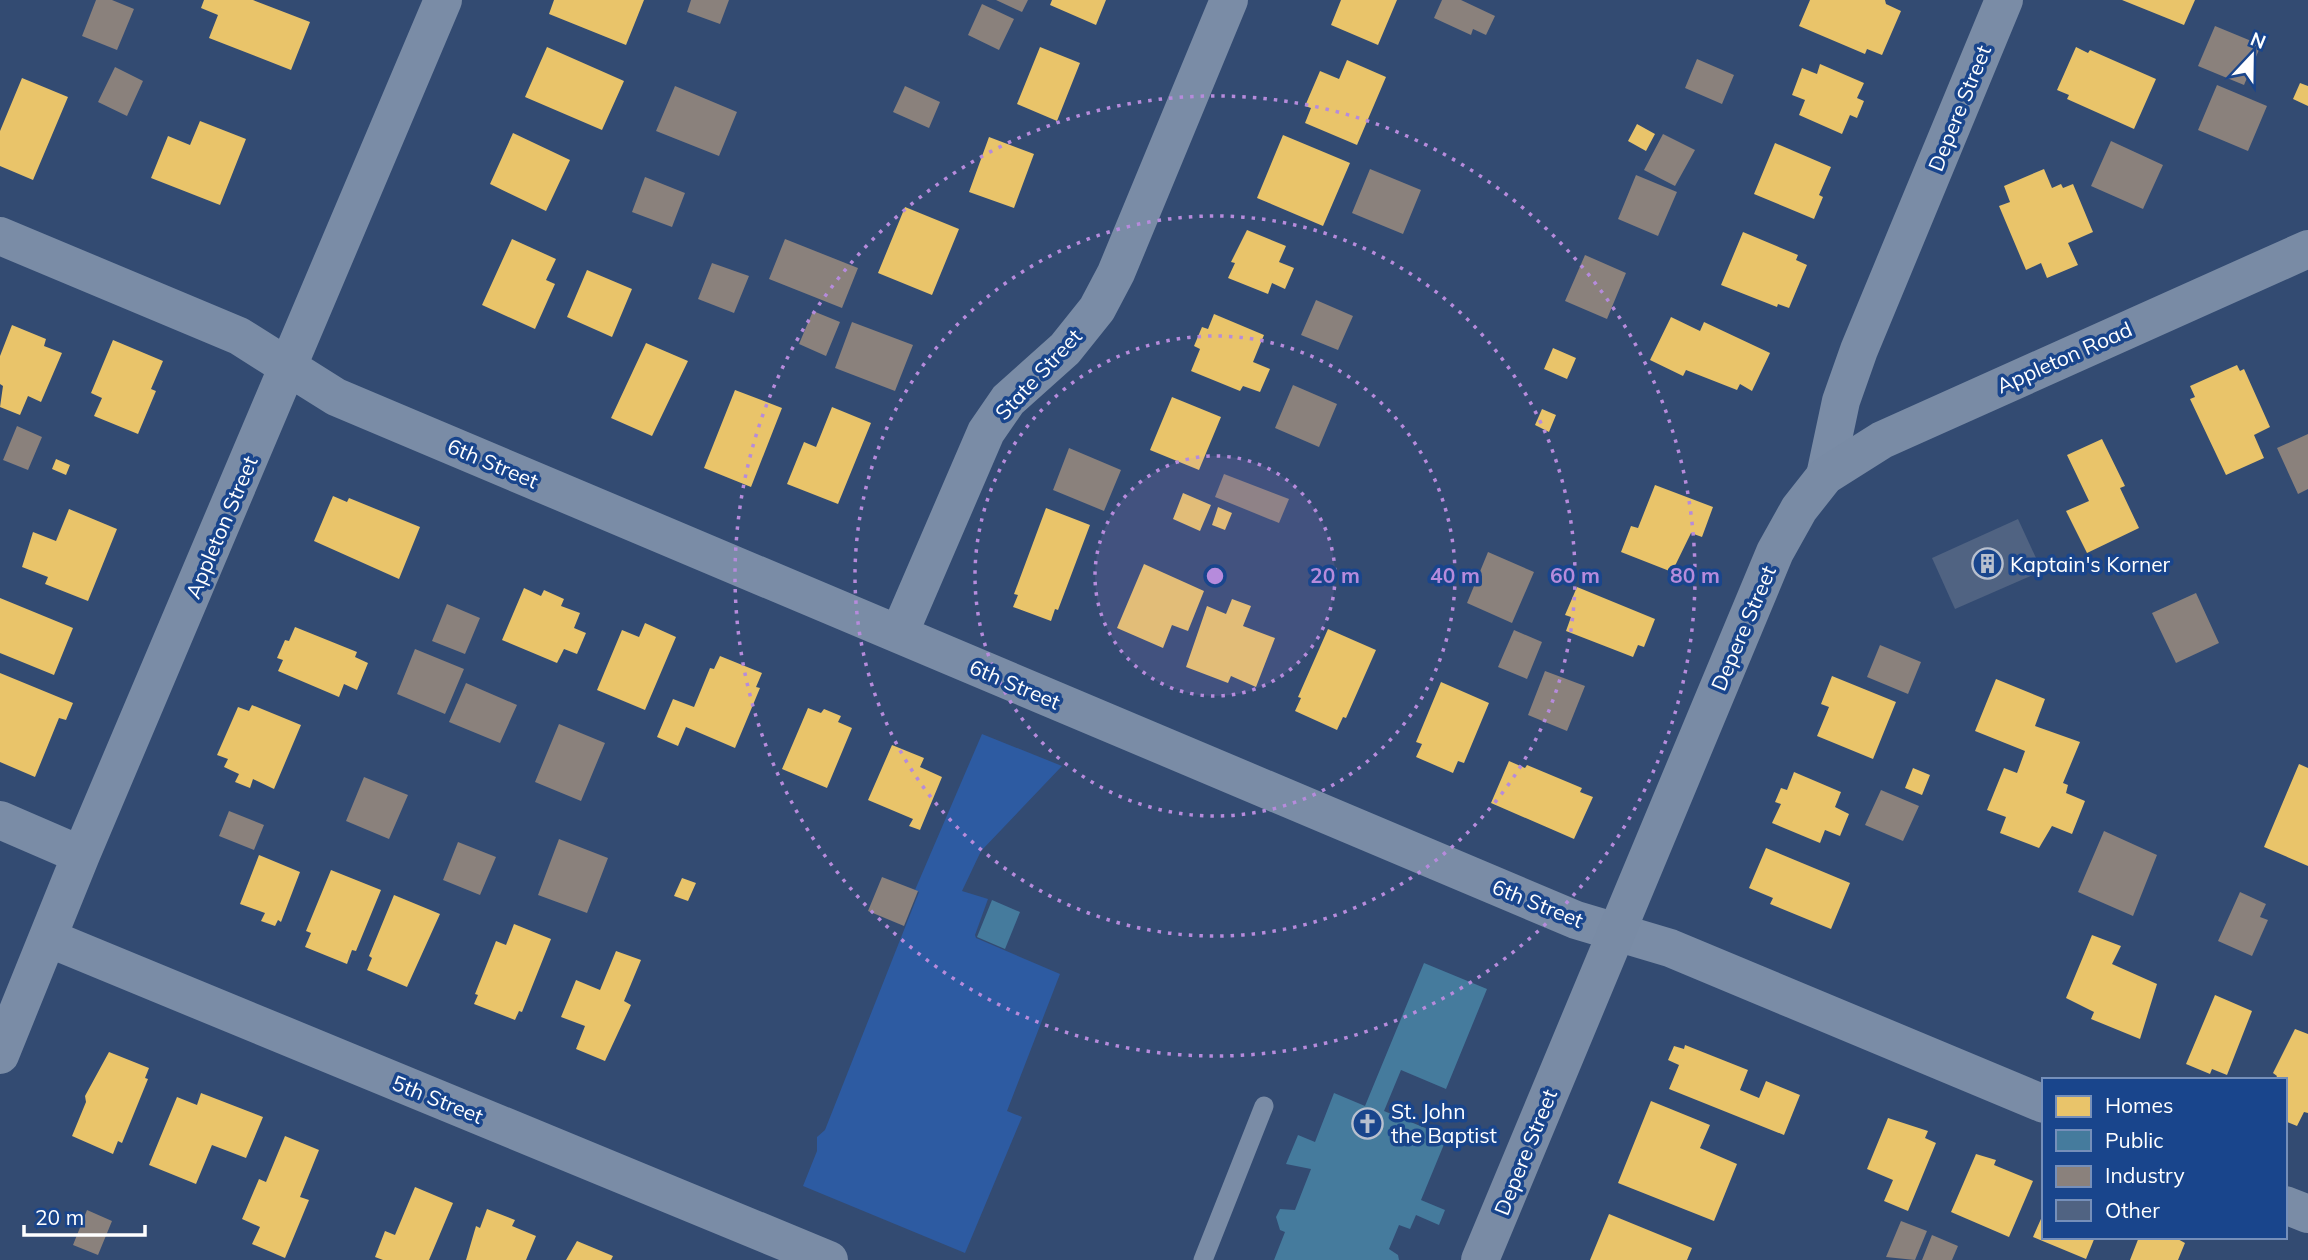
<svg xmlns="http://www.w3.org/2000/svg" width="2308" height="1260" font-family="Mulish,sans-serif">
<rect width="100%" height="100%" fill="#334b72"/>
<!-- green -->
<path fill="#2d5ba2" d="M982,734L1062,766L981,851L962,891L988,899L975,935L976,938L1060,974L1007,1111L1022,1117L965,1253L803,1186L817,1151V1137L825,1130L919,892L915,890Z"/>
<!-- homes -->
<path fill="#e9c46a" d="M204,0H253L310,22L291,70L209,38L218,15L201,8Z
M554,0H644L626,45L549,14Z
M1052,0H1106L1096,25L1050,5Z
M1341,0H1397L1378,45L1331,25Z
M1810,0H1885L1886,4L1901,11L1882,55L1867,49L1865,54L1799,26Z
M2122,0H2195L2184,25Z
M547,47L624,81L602,130L525,97Z
M1040,47L1080,63L1057,121L1017,104Z
M2076,47L2088,53L2090,50L2156,79L2134,129L2067,99L2069,95L2057,90Z
M1347,60L1386,77L1357,145L1305,123L1311,108L1305,106L1320,71L1339,79Z
M1820,64L1864,83L1857,98L1864,101L1857,118L1850,115L1842,134L1799,115L1805,100L1792,95L1802,68L1817,74Z
M22,78L68,97L33,180L0,166V131Z
M2300,83L2308,86V106L2293,99Z
M200,121L246,139L220,205L151,178L168,136L190,145Z
M1637,124L1655,134L1646,151L1628,141Z
M513,133L570,160L546,211L490,184Z
M1283,135L1350,163L1323,226L1257,198Z
M989,137L1034,154L1014,208L969,192Z
M1775,143L1831,167L1819,195L1823,197L1814,219L1754,194Z
M2044,169L2052,188L2061,184L2063,188L2073,184L2093,232L2068,243L2078,265L2047,278L2041,263L2026,270L1999,206L2010,202L2004,186Z
M905,207L959,229L932,295L878,273Z
M1247,230L1286,246L1279,262L1294,268L1285,289L1272,283L1268,294L1228,278L1235,263L1231,262Z
M1743,232L1798,255L1796,260L1807,265L1789,308L1778,304L1777,307L1721,285Z
M512,239L556,259L546,280L555,284L535,329L482,305Z
M587,270L632,289L612,337L567,317Z
M1214,314L1264,335L1253,362L1270,369L1260,392L1243,386L1240,391L1191,371L1200,349L1194,346L1202,327L1208,329Z
M1671,317L1700,331L1704,322L1770,353L1752,391L1740,384L1737,390L1686,370L1683,376L1650,360Z
M12,325L46,339L44,346L62,353L41,402L28,396L20,415L0,407L3,386L0,384V356Z
M113,340L163,361L151,389L156,391L138,434L94,416L102,398L91,393Z
M646,343L688,361L652,436L611,418Z
M1553,348L1576,358L1567,379L1544,369Z
M2237,365L2240,371L2244,369L2270,427L2254,435L2264,458L2226,475L2190,399L2195,397L2190,386Z
M735,390L782,408L751,487L704,468Z
M1172,397L1221,417L1199,470L1150,450Z
M832,407L871,423L838,504L787,484L804,442L816,447Z
M1542,409L1556,415L1549,432L1535,425Z
M2102,439L2125,486L2120,488L2139,528L2087,553L2066,511L2089,501L2067,455Z
M56,459L70,465L66,475L52,469Z
M1655,485L1713,507L1702,537L1691,533L1672,572L1621,552L1631,526L1638,528Z
M1183,493L1211,505L1200,531L1173,519Z
M333,496L347,502L349,498L420,527L399,579L314,541Z
M1218,507L1232,513L1225,530L1212,525Z
M1046,508L1090,525L1058,610L1055,609L1051,621L1013,607L1018,595L1014,594Z
M69,509L117,529L88,601L45,584L48,577L22,567L33,532L56,541Z
M1144,564L1204,591L1188,631L1172,625L1163,648L1117,628Z
M1577,587L1655,619L1644,647L1638,645L1633,657L1566,631L1571,617L1565,615Z
M524,588L541,596L544,590L564,599L561,606L580,613L574,628L586,633L577,654L564,649L557,663L502,640Z
M0,598L73,628L54,675L0,653Z
M1232,599L1251,606L1243,626L1275,638L1256,687L1231,676L1228,683L1186,667L1207,606L1226,614Z
M645,623L676,637L645,710L597,690L622,630L639,637Z
M295,627L357,652L355,657L368,663L357,690L344,684L339,697L278,671L283,660L277,658L285,640L289,641Z
M1328,629L1376,650L1346,718L1343,717L1337,730L1295,711L1301,698L1298,697Z
M720,656L762,673L756,687L760,688L735,748L686,727L678,746L657,737L673,699L694,707L710,668L714,669Z
M0,673L73,703L66,720L59,718L35,777L0,762Z
M1832,676L1896,702L1873,759L1817,736L1829,707L1821,704Z
M1996,679L2045,699L2035,726L2080,742L2063,783L2068,785L2066,793L2085,801L2072,834L2052,826L2039,848L2000,833L2006,817L1987,810L2004,768L2017,773L2025,751L1975,731Z
M1441,682L1489,703L1464,763L1458,761L1453,773L1416,757L1422,744L1416,742Z
M252,705L301,725L274,789L253,779L250,788L235,782L239,774L224,767L228,759L217,755L238,707L249,711Z
M808,708L821,713L824,709L841,716L838,722L852,728L827,788L782,769Z
M892,745L924,758L920,767L942,777L920,830L909,826L913,819L868,800Z
M1509,761L1525,768L1527,765L1582,788L1580,792L1593,797L1574,839L1491,803Z
M2299,764L2308,768V866L2264,847Z
M1913,768L1930,775L1922,795L1905,788Z
M1794,772L1841,792L1835,807L1849,814L1840,836L1825,830L1820,843L1772,823L1781,804L1775,802L1781,788L1787,790Z
M1766,848L1850,883L1831,929L1770,904L1773,898L1749,888Z
M259,855L300,872L281,922L278,920L275,926L261,921L265,913L240,904Z
M331,870L381,890L356,951L352,950L347,964L305,947L311,933L306,931Z
M682,878L696,883L688,901L674,896Z
M394,895L440,914L407,987L367,970L372,958L369,956Z
M514,924L551,939L522,1012L519,1011L515,1020L474,1004L478,995L475,994L496,941L506,945Z
M2092,935L2121,946L2112,964L2157,984L2140,1039L2091,1019L2094,1012L2066,998Z
M616,951L641,960L624,1001L631,1005L605,1061L576,1049L585,1026L561,1017L576,980L600,990Z
M2215,995L2252,1011L2227,1075L2212,1069L2210,1074L2186,1064Z
M2295,1029L2308,1034V1113L2304,1112L2297,1126L2285,1121V1080H2275L2277,1076L2273,1073Z
M1685,1045L1748,1070L1740,1090L1759,1098L1766,1081L1800,1095L1784,1135L1669,1089L1679,1065L1668,1060L1674,1046L1684,1049Z
M109,1052L149,1068L145,1078L148,1079L122,1143L118,1141L113,1154L72,1136L86,1102L85,1096Z
M201,1093L263,1117L246,1158L212,1145L196,1184L149,1165L177,1097L197,1105Z
M1651,1101L1710,1125L1700,1148L1737,1164L1714,1221L1618,1183Z
M1888,1118L1928,1131L1925,1138L1936,1143L1908,1211L1884,1201L1893,1180L1867,1169Z
M285,1136L319,1150L300,1197L309,1200L285,1258L252,1244L260,1227L242,1219L259,1179L266,1182Z
M1976,1154L1996,1160L1994,1165L2033,1181L2009,1237L1951,1212Z
M415,1187L453,1203L429,1260H383L375,1257L385,1231L395,1235Z
M487,1209L515,1220L512,1226L536,1236L526,1260H466L476,1226L480,1228Z
M2044,1212V1237H2095L2086,1259L2033,1237Z
M1609,1214L1692,1248L1687,1260H1590Z
M2139,1237H2174L2185,1243L2178,1260H2130Z
M577,1241L613,1256L611,1260H566Z"/>
<!-- public -->
<path fill="#457b9d" d="M992,900L1020,912L1005,949L977,937Z
M1424,963L1487,989L1446,1089L1401,1070L1384,1111L1447,1137L1421,1200L1445,1210L1439,1225L1416,1215L1410,1229L1399,1225L1389,1249L1398,1255L1399,1260H1274L1285,1232L1280,1230L1276,1217L1280,1209L1295,1210L1311,1169L1286,1164L1298,1135L1315,1142L1334,1093L1365,1106Z"/>
<!-- industry -->
<path fill="#8a817c" d="M96,0H112L134,9L117,50L82,36Z
M691,0H729L720,24L687,12Z
M996,0H1028L1022,12Z
M1442,0H1461L1495,16L1486,35L1473,29L1471,35L1434,18Z
M982,4L1014,19L999,50L968,35Z
M2215,26L2261,45L2244,85L2198,66Z
M1697,59L1734,75L1722,104L1685,88Z
M115,67L143,81L127,116L98,102Z
M2217,85L2267,106L2248,151L2198,130Z
M675,86L737,112L719,156L656,131Z
M905,86L940,102L929,128L893,112Z
M1663,134L1695,150L1675,186L1644,170Z
M2111,141L2163,165L2143,209L2091,186Z
M1370,169L1421,190L1403,234L1352,213Z
M1636,175L1677,192L1658,236L1618,219Z
M645,177L685,193L672,227L632,212Z
M785,239L858,268L842,308L769,279Z
M1585,255L1626,273L1607,319L1565,301Z
M712,263L749,276L734,313L698,299Z
M1316,300L1353,316L1338,350L1301,335Z
M813,311L840,322L826,356L799,344Z
M852,322L913,345L895,391L835,368Z
M1293,385L1337,404L1319,447L1275,428Z
M17,426L42,437L28,470L3,460Z
M2308,434V489L2298,494L2277,448Z
M1069,448L1121,470L1104,511L1053,490Z
M1224,474L1289,499L1279,523L1215,497Z
M1488,552L1534,572L1512,623L1467,603Z
M2196,593L2219,643L2176,663L2152,613Z
M447,604L480,618L465,654L432,641Z
M1514,630L1542,642L1527,679L1498,667Z
M1880,645L1921,662L1908,694L1867,677Z
M415,649L464,669L445,714L397,694Z
M1545,671L1585,686L1567,731L1528,715Z
M466,683L517,705L500,743L449,722Z
M559,724L605,743L581,801L535,782Z
M364,777L408,795L389,839L346,821Z
M1881,790L1919,806L1903,841L1865,825Z
M229,811L264,825L254,850L219,836Z
M2104,831L2157,855L2133,916L2078,892Z
M559,839L608,858L587,913L538,895Z
M458,842L496,857L480,895L443,880Z
M882,877L918,891L904,926L868,911Z
M2240,892L2266,904L2260,917L2268,920L2252,956L2218,941Z
M87,1210L112,1221L98,1255L73,1245Z
M1901,1221L1927,1231L1915,1260L1886,1257Z
M1932,1235L1958,1246L1952,1260H1922Z"/>
<!-- building -->
<path fill="#506382" d="M2018,519L2042,571L1955,609L1932,558Z"/>
<g fill="none" stroke-linecap="round" stroke-linejoin="round">
<!-- service -->
<path stroke="#7a8ca6" stroke-width="19" d="M1203,1260L1264,1106"/>
<!-- minor -->
<path stroke="#7a8ca6" stroke-width="38" d="M0,236L239,336L336,397L1576,920L1670,948L2044,1104
M1825,476L1841,401L1859,350L2004,0
M899,634L986,432L1008,400L1065,349L1097,309L1116,273L1229,0
M0,820L81,855
M48,938L829,1260
M0,1055L81,855L443,0
M2285,1205L2308,1214"/>
<!-- primary -->
<path stroke="#798ba5" stroke-width="38" d="M1480,1260L1775,552L1799,509L1825,476L1882,440L2308,249"/>
</g>
<!-- distance rings -->
<circle cx="1215" cy="576" r="120" fill="#b68bdc" fill-opacity=".12"/>
<g fill="none" stroke="#b68bdc" stroke-width="3.5" stroke-dasharray="3.5 7">
<circle cx="1215" cy="576" r="120"/>
<circle cx="1215" cy="576" r="240"/>
<circle cx="1215" cy="576" r="360"/>
<circle cx="1215" cy="576" r="480"/>
</g>
<!-- icons -->
<defs>
<symbol id="building-ring" viewBox="-11 -11 22 22"><circle r="9.5" fill="#19458c" stroke="#b8c0ce" stroke-width="1.5"/><path d="M-4-6H4V6H1V3H-1V6H-4ZM-2.5-4.3h1.7v1.8h-1.7ZM.8-4.3h1.7v1.8H.8ZM-2.5-1h1.7V.8h-1.7ZM.8-1h1.7V.8H.8Z" fill="#b8c0ce"/></symbol>
<symbol id="church-ring" viewBox="-11 -11 22 22"><circle r="9.5" fill="#19458c" stroke="#b8c0ce" stroke-width="1.5"/><path d="M-1.2-6h2.4v3.5h3.3v2.4h-3.3V6h-2.4V-.1h-3.3v-2.4h3.3Z" fill="#b8c0ce"/></symbol>
</defs>
<g fill-rule="evenodd">
<use href="#building-ring" x="1970" y="546" width="35" height="35"/>
<use href="#church-ring" x="1350" y="1106" width="35" height="35"/>
</g>
<g text-anchor="middle" dominant-baseline="central" stroke-width="7" stroke-linejoin="round" paint-order="stroke">
<!-- street labels -->
<g font-size="21" fill="#fff" stroke="#19458c">
<text transform="translate(1959 108) rotate(-68)">Depere Street</text>
<text transform="translate(2064 357) rotate(-24)">Appleton Road</text>
<text transform="translate(1038 374) rotate(-47)">State Street</text>
<text transform="translate(493 463) rotate(23)">6th Street</text>
<text transform="translate(221 527) rotate(-67)">Appleton Street</text>
<text transform="translate(1743 628) rotate(-67)">Depere Street</text>
<text transform="translate(1015 684) rotate(23)">6th Street</text>
<text transform="translate(1538 903) rotate(22)">6th Street</text>
<text transform="translate(438 1099) rotate(22)">5th Street</text>
<text transform="translate(1525 1152) rotate(-68)">Depere Street</text>
</g>
<!-- poi labels -->
<g font-size="21" fill="#fff" stroke="#19458c" text-anchor="start">
<text x="2010" y="564">Kaptain's Korner</text>
<text x="1391" y="1111">St. John<tspan x="1391" dy="24">the Baptist</tspan></text>
</g>
</g>
<circle cx="1215" cy="576" r="10" fill="#b68bdc" stroke="#19458c" stroke-width="3.5"/>
<g font-size="21" text-anchor="middle" font-weight="bold" fill="#b68bdc" stroke="#19458c" stroke-width="7" stroke-linejoin="round" paint-order="stroke">
<text x="1335" y="583">20 m</text>
<text x="1455" y="583">40 m</text>
<text x="1575" y="583">60 m</text>
<text x="1695" y="583">80 m</text>
</g>
<!-- legend -->
<rect x="2042" y="1078" width="245" height="161" fill="#19458c" stroke="#758fba" stroke-width="2"/>
<rect x="2056" y="1096" width="35" height="21" fill="#e9c46a" stroke="#758fba" stroke-width="2"/>
<text x="2105" y="1113" font-size="21" fill="#ffffff">Homes</text>
<rect x="2056" y="1130" width="35" height="21" fill="#457b9d" stroke="#758fba" stroke-width="2"/>
<text x="2105" y="1148" font-size="21" fill="#ffffff">Public</text>
<rect x="2056" y="1166" width="35" height="21" fill="#8a817c" stroke="#758fba" stroke-width="2"/>
<text x="2105" y="1183" font-size="21" fill="#ffffff">Industry</text>
<rect x="2056" y="1200" width="35" height="21" fill="#506382" stroke="#758fba" stroke-width="2"/>
<text x="2105" y="1218" font-size="21" fill="#ffffff">Other</text>
<!-- north arrow -->
<g transform="translate(2252 56) rotate(22)" stroke="#19458c" stroke-width="5" paint-order="stroke">
<path d="M0-5L12 26L0 18L-12 26Z" fill="#ffffff"/>
<text y="-10" font-size="19" font-weight="bold" text-anchor="middle" fill="#ffffff">N</text>
</g>
<!-- scale -->
<path d="M24 1225v10h121v-10" fill="none" stroke="#ffffff" stroke-width="3.5"/>
<text x="35" y="1225" font-size="21" fill="#ffffff" stroke="#19458c" stroke-width="5" paint-order="stroke">20 m</text>
</svg>
